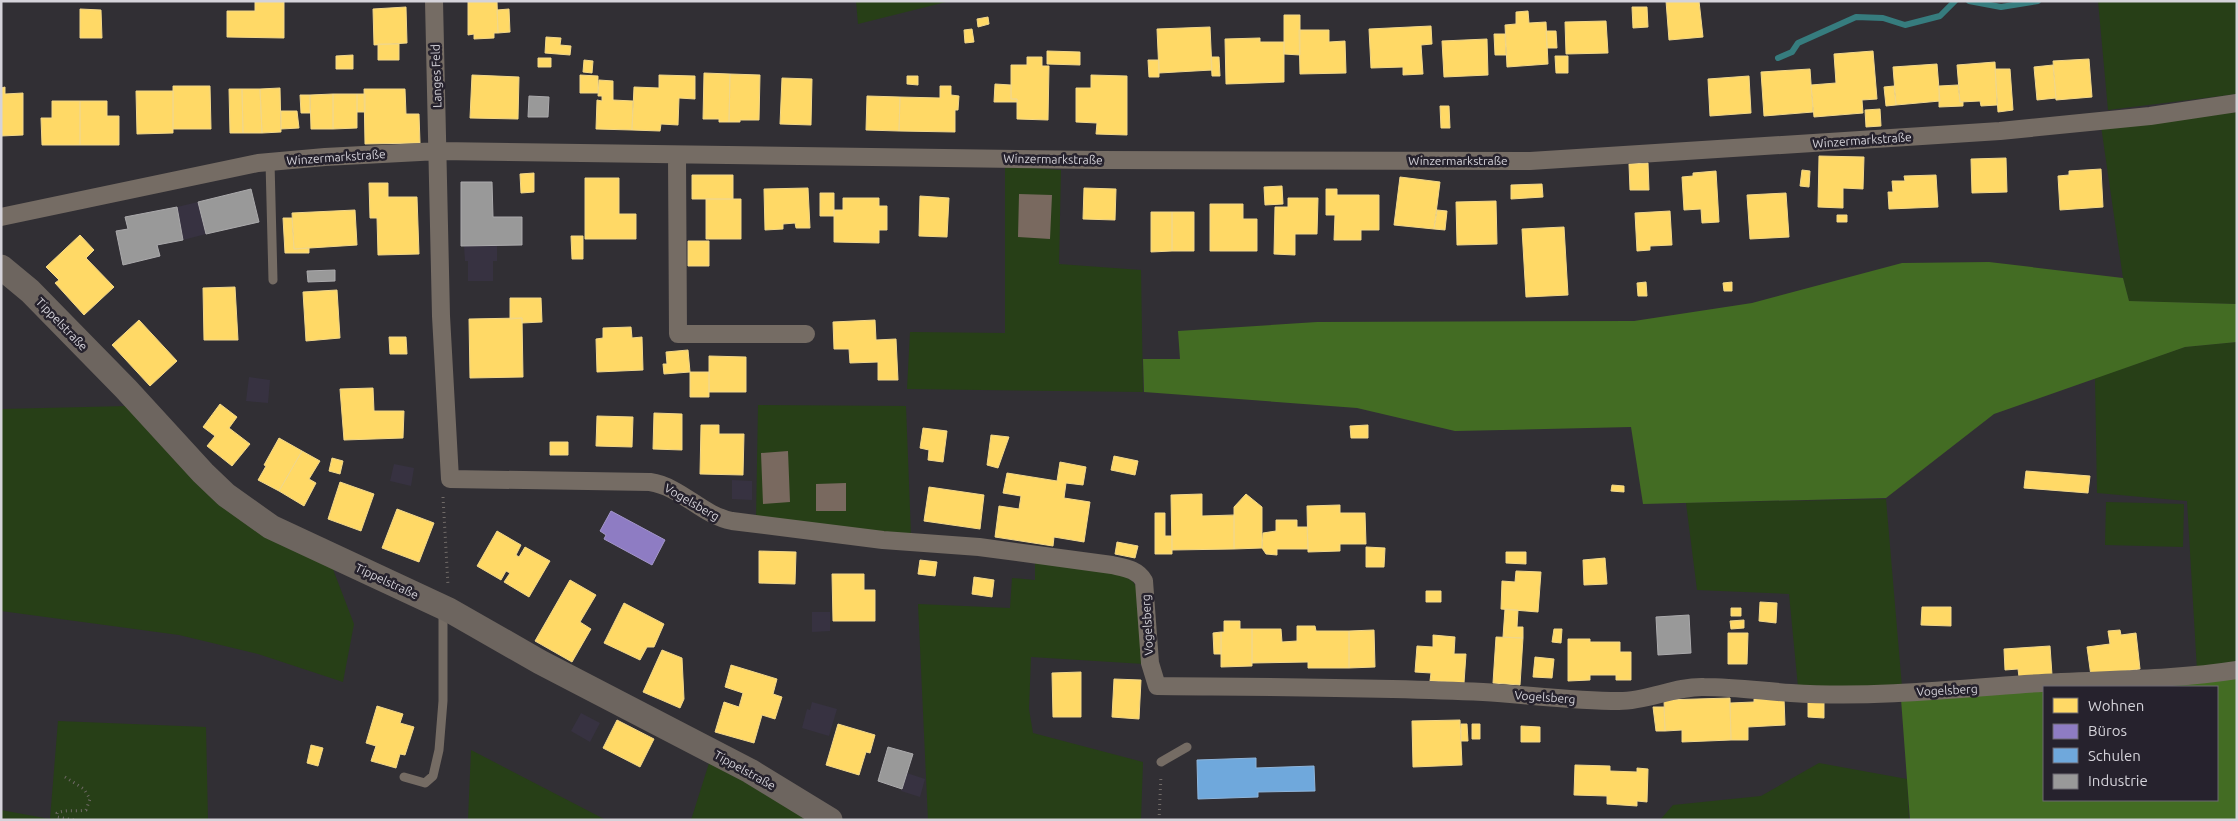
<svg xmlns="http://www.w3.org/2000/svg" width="2238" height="821" font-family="Ubuntu,sans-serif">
<rect width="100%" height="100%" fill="#312f34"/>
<!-- built -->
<path fill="#373241" d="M198,202L206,234L183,240L177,207Z
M464,246H497V261H493V281H468V261H465Z
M249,377L270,380L268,403L246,401Z
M394,464L414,468L411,486L390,481Z
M732,480L752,481V500L732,499Z
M812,612H830V631L812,632Z
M812,702L837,709L829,736L802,728L807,709L810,710Z
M581,713L600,723L590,742L571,731Z
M907,773L925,779L920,797L901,791Z"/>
<!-- green -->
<path fill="#273f17" d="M856,1H950L858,24Z
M2098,1H2237V94L2108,110Z
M2237,112V304L2129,301L2123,278L2101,126Z
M1005,166L1061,170L1059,264L1141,270L1143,392L907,389L910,332L1005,333Z
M2237,342V665L2197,670L2187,501L2097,493L2095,378L2185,347Z
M758,405L906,406L911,535L756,520Z
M128,406L331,564L354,624L343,682L258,654L179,635L1,611V409Z
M1886,499L1902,687H1798L1789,594L1697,590L1686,503Z
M2106,502L2184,504L2183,547L2105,545Z
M1035,561L1119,572L1133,582L1140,593L1144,664L1031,657L1029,709L1033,733L1143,762L1141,820H928L918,604L1010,608L1012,578L1035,580Z
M58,721L206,727L208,820H1V810L50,819Z
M471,750L606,820H468Z
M710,760L817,820H691Z
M1819,763L1907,779L1909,820H1660L1673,805L1761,796Z"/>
<!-- forest -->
<path fill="#436c23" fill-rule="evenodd" d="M1989,262L2123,278L2129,301L2237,304V342L2185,347L1994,414L1886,498L1643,504L1631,427L1455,431L1357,408L1144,392L1143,359H1180L1178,331L1317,322L1634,321L1752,303L1902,263Z
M2237,670V820H1910L1901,699ZM2044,687H2217V800H2044Z"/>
<!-- homes -->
<path fill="#ffd966" stroke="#f2d789" d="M255,1H284V38L227,37V11H255Z
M468,1H497L498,33H494V38L474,39V34L468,35Z
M1666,1H1699L1703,37L1669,40Z
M406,7L407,43L374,45L373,9Z
M1632,7H1647L1648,27L1633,28Z
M80,9L101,10L102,38H80Z
M509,9L510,32L498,33L497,10Z
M1528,11L1529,23L1546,22L1548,64L1507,67L1505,25L1516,24V12Z
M1284,15H1300V55L1284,54Z
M988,17L989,24L978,27L977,19Z
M1606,21L1608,53L1566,54L1565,22Z
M1431,26L1432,44L1421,45L1423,74L1403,75V67L1371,68L1369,29Z
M1210,27L1212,70L1159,73L1157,29Z
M972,29L974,42L965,43L964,30Z
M1299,30H1329V42L1345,41L1346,73L1300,74Z
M1546,31H1556L1557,48H1547Z
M1494,34H1505L1506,55H1495Z
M546,37L561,38L560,45L571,46L570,55L545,53Z
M1260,38V42H1284V82L1226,84L1225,39Z
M1487,39L1488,75L1444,77L1442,41Z
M378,44H399V60H378Z
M1047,51L1080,52V65L1047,64Z
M1873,51L1877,99L1862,100L1863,113L1814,117L1811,85L1836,83L1834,54Z
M353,55V69H336V56Z
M1555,56H1568V73H1556Z
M1027,57H1042V66H1049L1048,120L1017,119V99H1011V65H1027Z
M1211,57H1219L1220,76H1212Z
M538,58H551V67H538Z
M2089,59L2092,97L2056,100L2053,61Z
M584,60L593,61L592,73L583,72Z
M1148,60H1159V77H1149Z
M1995,62L1997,105L1981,106L1980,101L1960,102L1957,65Z
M1937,64L1940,101L1896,105L1893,67Z
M2053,65L2056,98L2037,100L2034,67Z
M1810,69L1813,112L1764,116L1761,72Z
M1995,69H2010L2013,110L1998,112Z
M704,73L730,74L729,122H719V119H703Z
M730,74L760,75L759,120H740V122H729Z
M472,75L519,77L518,119L470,118Z
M580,75L598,76V93H580Z
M659,75L695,76V99L679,98L678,125L661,124L660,131L632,130L634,87L659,88Z
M1091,75L1127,76V135L1096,134L1097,123L1076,122V88H1091Z
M907,76H918V85L907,84Z
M1749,76L1751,113L1710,116L1708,79Z
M782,78L812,79L811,125L780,124Z
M599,80L613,81V100L633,101L632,130L596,129L597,100L602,101V96H598Z
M995,84L1011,85V99H1017V102H994Z
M1958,85L1960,102H1963V106L1939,107V86Z
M173,86H210L211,129H173Z
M940,86H951V95L959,96L958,110H955V132L899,131L900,97L940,98Z
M1894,86L1896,105L1886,106L1884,87Z
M5,87V94L23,93V135L1,136V88Z
M280,88L281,132L262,133L260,89Z
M229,89H242L243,133H230Z
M242,89H260L262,133H243Z
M364,89H405L406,114H419L420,143L365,144Z
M136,91H173V133L137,134Z
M333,94V129H311L310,95Z
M333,94H357V128L333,129Z
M357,94H365V112H357Z
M300,95H310V113H301Z
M867,96L900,97L899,131L866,130Z
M52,101H80V145H42L41,118H52Z
M80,101H107V116H119V145H80Z
M1440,106H1449L1450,128H1441Z
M1880,109L1881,126L1866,127L1865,110Z
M281,111H297L299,128L281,129Z
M1819,156L1864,157L1863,189L1843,188V208L1818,207Z
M2006,158L2007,192L1972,193L1971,159Z
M1648,163L1649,190H1630L1629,164Z
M2101,169L2103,207L2060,210L2058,176L2069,175V171Z
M1802,170L1810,171L1809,187L1800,186Z
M1716,171L1719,222L1702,223L1701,209L1684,210L1682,177L1693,176V173Z
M534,173V192L521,193L520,174Z
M692,175H733V199H692Z
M1936,175L1938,207L1889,209L1888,192H1893L1892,181H1905L1904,176Z
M1400,177L1440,182L1434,229L1394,225Z
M585,178H619V214H636V239H585Z
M369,183H388V197H417L419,254L378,255L377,218H370Z
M1542,184L1543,197L1511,199V185Z
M1282,186L1283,204L1265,205L1264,187Z
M808,188L810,228H796L795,223L783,224V229L765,230L764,189Z
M1084,188L1116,189L1115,220L1083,219Z
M1326,189H1337V195H1379V230H1361V240H1334L1335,215H1326Z
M820,193H834V216H820Z
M1786,193L1789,237L1750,239L1747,195Z
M920,196L949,198L947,237L919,236Z
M843,198H879V206H887V230H879V243L834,242V210H843Z
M1288,198H1318L1317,234H1295V255L1274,254L1275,207H1288Z
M706,199H741V239H706Z
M1496,201L1497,244L1457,245L1456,202Z
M1210,204H1243V219H1257V251H1210Z
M355,210L357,245L294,249L292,213Z
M1437,210L1447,211L1445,230L1434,229Z
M1670,211L1672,245L1650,246V250L1637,251L1635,213Z
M1151,212H1172V251L1151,252Z
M1172,212H1194V251H1172Z
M1837,215H1847V222H1837Z
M283,218H292L294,249L309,248V253H285Z
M1564,227L1568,295L1526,297L1522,229Z
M80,235L94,250L86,258L114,287L84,315L55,283L59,280L46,267Z
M571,236H583V259H572Z
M688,241H709V266H688Z
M1646,282L1647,296H1638L1637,283Z
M1732,282V291H1724L1723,283Z
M235,287L238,340H204L203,288Z
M337,290L340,338L306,341L303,292Z
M510,298H541L542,322L522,323V318L510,319Z
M522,318L523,377L470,378L469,319Z
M139,320L177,361L150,386L112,345Z
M875,320L876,340L896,339L898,380H878V362L850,363L849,349H834L833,322Z
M631,327L632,338L642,337L643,370L597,372L596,339L603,338V328Z
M389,337H406L407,354H390Z
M688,350L690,372L664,374L663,364H667L666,352Z
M709,356L746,357V392H709Z
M690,372H709V397H690Z
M373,388L374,411H404L403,438L344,440L340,389Z
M220,404L237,417L229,428L250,444L232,466L207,446L215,436L203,427Z
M654,413L682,414V450L653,449Z
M597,416L633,417L632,447L596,446Z
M701,425H719V434H744L743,475L700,474Z
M1368,425V438H1351L1350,426Z
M923,428L947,431L943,462L928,460L929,450L920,448Z
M991,435L1009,437L998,468L987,465Z
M279,438L302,451L279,491L258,480L266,466L264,465Z
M550,442H568V455H550Z
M302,451L320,461L309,479L316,483L304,506L279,491Z
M1114,456L1138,461L1135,475L1111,470Z
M332,458L343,461L340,474L329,471Z
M1060,462L1086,467L1083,485L1066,483L1064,498L1090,502L1084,542L1054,537L1053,546L995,537L999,506L1019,509L1021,496L1003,493L1007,473L1057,481Z
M2026,471L2090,476L2088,493L2024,488Z
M340,482L374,494L361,531L328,519Z
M1612,485L1624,486V492L1611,491Z
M929,487L984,495L980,529L924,521Z
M1202,494V516L1234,515V549L1172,550L1171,495Z
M1246,494L1262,507V548L1234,549V507Z
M1340,505V513H1365L1366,544H1340V551L1308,552L1307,506Z
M397,509L434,523L419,562L382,548Z
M1155,513H1165V536H1172V554H1155Z
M1276,520H1297V527H1307L1308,549H1277V555L1266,554L1262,548L1263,533L1276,531Z
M497,531L521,545L516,555L519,557L525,547L550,561L529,597L504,582L510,573L506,571L501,580L477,566Z
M1117,542L1138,546L1135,558L1115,554Z
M1366,547L1385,548L1384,567H1366Z
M759,551L796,552L795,584L759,583Z
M1506,552H1526V564L1506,563Z
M1605,558L1607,584L1584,585L1583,560Z
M920,560L937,562L935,576L918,574Z
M1516,571L1541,572L1538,612L1501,609L1502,581L1515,582Z
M832,574H864V590H875V621H833Z
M974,577L994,580L992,597L972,594Z
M570,580L596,595L580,622L591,629L572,662L535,641Z
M1426,591H1441V602H1426Z
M1760,602L1777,603L1776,623L1759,621Z
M624,603L664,624L654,647H647L640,660L604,643Z
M1922,607H1951V626L1921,625Z
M1731,608H1741V616H1731Z
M1505,609L1518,610L1517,627H1523V638L1503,637Z
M1744,620V628L1731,629L1730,621Z
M1224,621H1240V629H1252V666L1221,667V632H1224Z
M1297,626H1315L1316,631H1349V668H1308V662L1252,663V629H1281L1282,642L1297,641Z
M1554,629H1562L1561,643L1552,642Z
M1374,630L1375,667L1349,668V631Z
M2120,630L2121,635L2136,633L2140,669L2091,676L2087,647L2110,644L2108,631Z
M1221,632V654H1214L1213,633Z
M1728,633H1748L1747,664H1728Z
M1433,635L1455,637L1454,654H1466L1464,683L1430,681L1431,673L1415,672L1417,646L1433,647Z
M1496,637L1523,638L1520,685L1493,683Z
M1568,639H1590V642H1620V652H1631V680H1616V675H1590V680L1568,681Z
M2050,646L2052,675L2019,677L2018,669L2005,670L2004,649Z
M662,650L682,658L684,699L680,708L643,692Z
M1535,657L1554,659L1552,678L1533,677Z
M731,665L777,679L773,694L782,697L775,719L762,715L754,743L715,732L724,702L739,707L743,693L725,687Z
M1081,672V717H1053L1052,673Z
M1114,679L1141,680L1139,719L1112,717Z
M1730,698L1731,740L1682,742V730L1665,731L1664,700Z
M1784,698L1785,725L1748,727V740H1731L1730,703L1754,702V699Z
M1808,701L1824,702V718L1808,717Z
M377,706L403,714L400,723L414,727L405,755L400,754L396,768L371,761L376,746L366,743Z
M1653,707H1664L1665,731H1656Z
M617,720L654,739L640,767L603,748Z
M1460,720L1462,765L1413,767L1412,721Z
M838,724L875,735L870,753L866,752L859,775L826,765Z
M1461,724H1467L1468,741H1461Z
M1472,724H1480V739H1472Z
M1521,726L1540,727V742H1521Z
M311,745L323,748L318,766L307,763Z
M1575,765L1610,766V771L1637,772V768L1648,769L1647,802L1637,801V806L1607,804V796L1574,795Z"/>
<!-- offices -->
<path fill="#8e7cc3" stroke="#a396ca" d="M611,511L665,540L652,565L604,539L606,535L600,531Z"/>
<!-- schools -->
<path fill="#6fa8dc" stroke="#8eb5db" d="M1256,758V768L1314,766L1315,791L1258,792V797L1198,799L1197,760Z"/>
<!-- industry -->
<path fill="#999" stroke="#abaaac" d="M529,96L549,97L548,117H528Z
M461,182H492L493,217H522V245L461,246Z
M251,189L259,222L206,234L198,202Z
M177,207L183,240L157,245L160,256L123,265L116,231L128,229L125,217Z
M335,270V281L308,282L307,271Z
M1689,615L1691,653L1658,655L1656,617Z
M888,747L913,754L902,789L878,781Z"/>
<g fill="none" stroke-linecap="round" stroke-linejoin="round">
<!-- stream -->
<path stroke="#367c7e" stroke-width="6" d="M1969,1L2001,7L2038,1
M1778,58L1792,52L1798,43L1856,17L1883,18L1905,25L1940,16L1955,1"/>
</g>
<!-- building -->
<path fill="#79695f" d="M1019,194L1052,195L1050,239L1018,237Z
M788,451L790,502L763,504L761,453Z
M846,483V511H816V484Z"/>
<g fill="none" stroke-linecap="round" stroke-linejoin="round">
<!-- path -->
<path stroke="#706a67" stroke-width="3" stroke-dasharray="1 4" stroke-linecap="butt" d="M443,497L448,585
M65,777L84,789L90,799L86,810C76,812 66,809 57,813V817L74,820
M1159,820L1161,775"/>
<!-- lane -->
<path stroke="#756c64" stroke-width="9" d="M270,162L273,280
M1161,762L1187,747
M404,777L425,783L433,776L439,750L443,701V610"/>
<!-- street -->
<path stroke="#756c64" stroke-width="18" d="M434,1L441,316L450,479L650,482C682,487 701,515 732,521L883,540L979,547L1112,565C1125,568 1137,569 1144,581L1150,663L1157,686C1266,687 1375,687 1483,692C1529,695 1574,701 1619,701C1649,701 1675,686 1704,687C1734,687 1762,691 1791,693C1869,698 1948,690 2025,684C2096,679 2166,681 2237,670
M677,155L678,334H806
M1,217L258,163L325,157L439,151L1097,160L1530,161L2000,131L2150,116L2237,103"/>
<!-- secondary -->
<path stroke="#6d655f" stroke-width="25" d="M1,267L30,291L126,389L203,473L226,495L271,527L449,610L540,662L750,771L830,820"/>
</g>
<g text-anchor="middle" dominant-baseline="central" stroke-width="5" stroke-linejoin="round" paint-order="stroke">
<!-- street labels -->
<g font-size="12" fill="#d5d3da" stroke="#26222d">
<text transform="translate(436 76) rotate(-92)">Langes Feld</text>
<text transform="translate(1862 140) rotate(-4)">Winzermarkstraße</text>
<text transform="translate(336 157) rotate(-4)">Winzermarkstraße</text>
<text transform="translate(1053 159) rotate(1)">Winzermarkstraße</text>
<text x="1458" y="160">Winzermarkstraße</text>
<text transform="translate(62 324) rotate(46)">Tippelstraße</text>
<text transform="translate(692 502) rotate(30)">Vogelsberg</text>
<text transform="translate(387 581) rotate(25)">Tippelstraße</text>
<text transform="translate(1147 625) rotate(-93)">Vogelsberg</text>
<text transform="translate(1947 690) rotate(-3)">Vogelsberg</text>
<text transform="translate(1545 697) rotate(4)">Vogelsberg</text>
<text transform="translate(745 770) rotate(29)">Tippelstraße</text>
</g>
</g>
<!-- border -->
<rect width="2238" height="821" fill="none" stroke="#d5d3da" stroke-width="5"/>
<!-- legend -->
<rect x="2043" y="686" width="175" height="115" fill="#26222d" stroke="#6c6972"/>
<rect x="2053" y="698" width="25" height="15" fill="#ffd966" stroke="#6c6972"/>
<text x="2088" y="711" font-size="15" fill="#d5d3da">Wohnen</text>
<rect x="2053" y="724" width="25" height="15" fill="#8e7cc3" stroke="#6c6972"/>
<text x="2088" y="736" font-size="15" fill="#d5d3da">Büros</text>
<rect x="2053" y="748" width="25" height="15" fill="#6fa8dc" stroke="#6c6972"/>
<text x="2088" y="761" font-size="15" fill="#d5d3da">Schulen</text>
<rect x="2053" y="774" width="25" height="15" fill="#999999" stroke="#6c6972"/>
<text x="2088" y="786" font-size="15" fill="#d5d3da">Industrie</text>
</svg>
